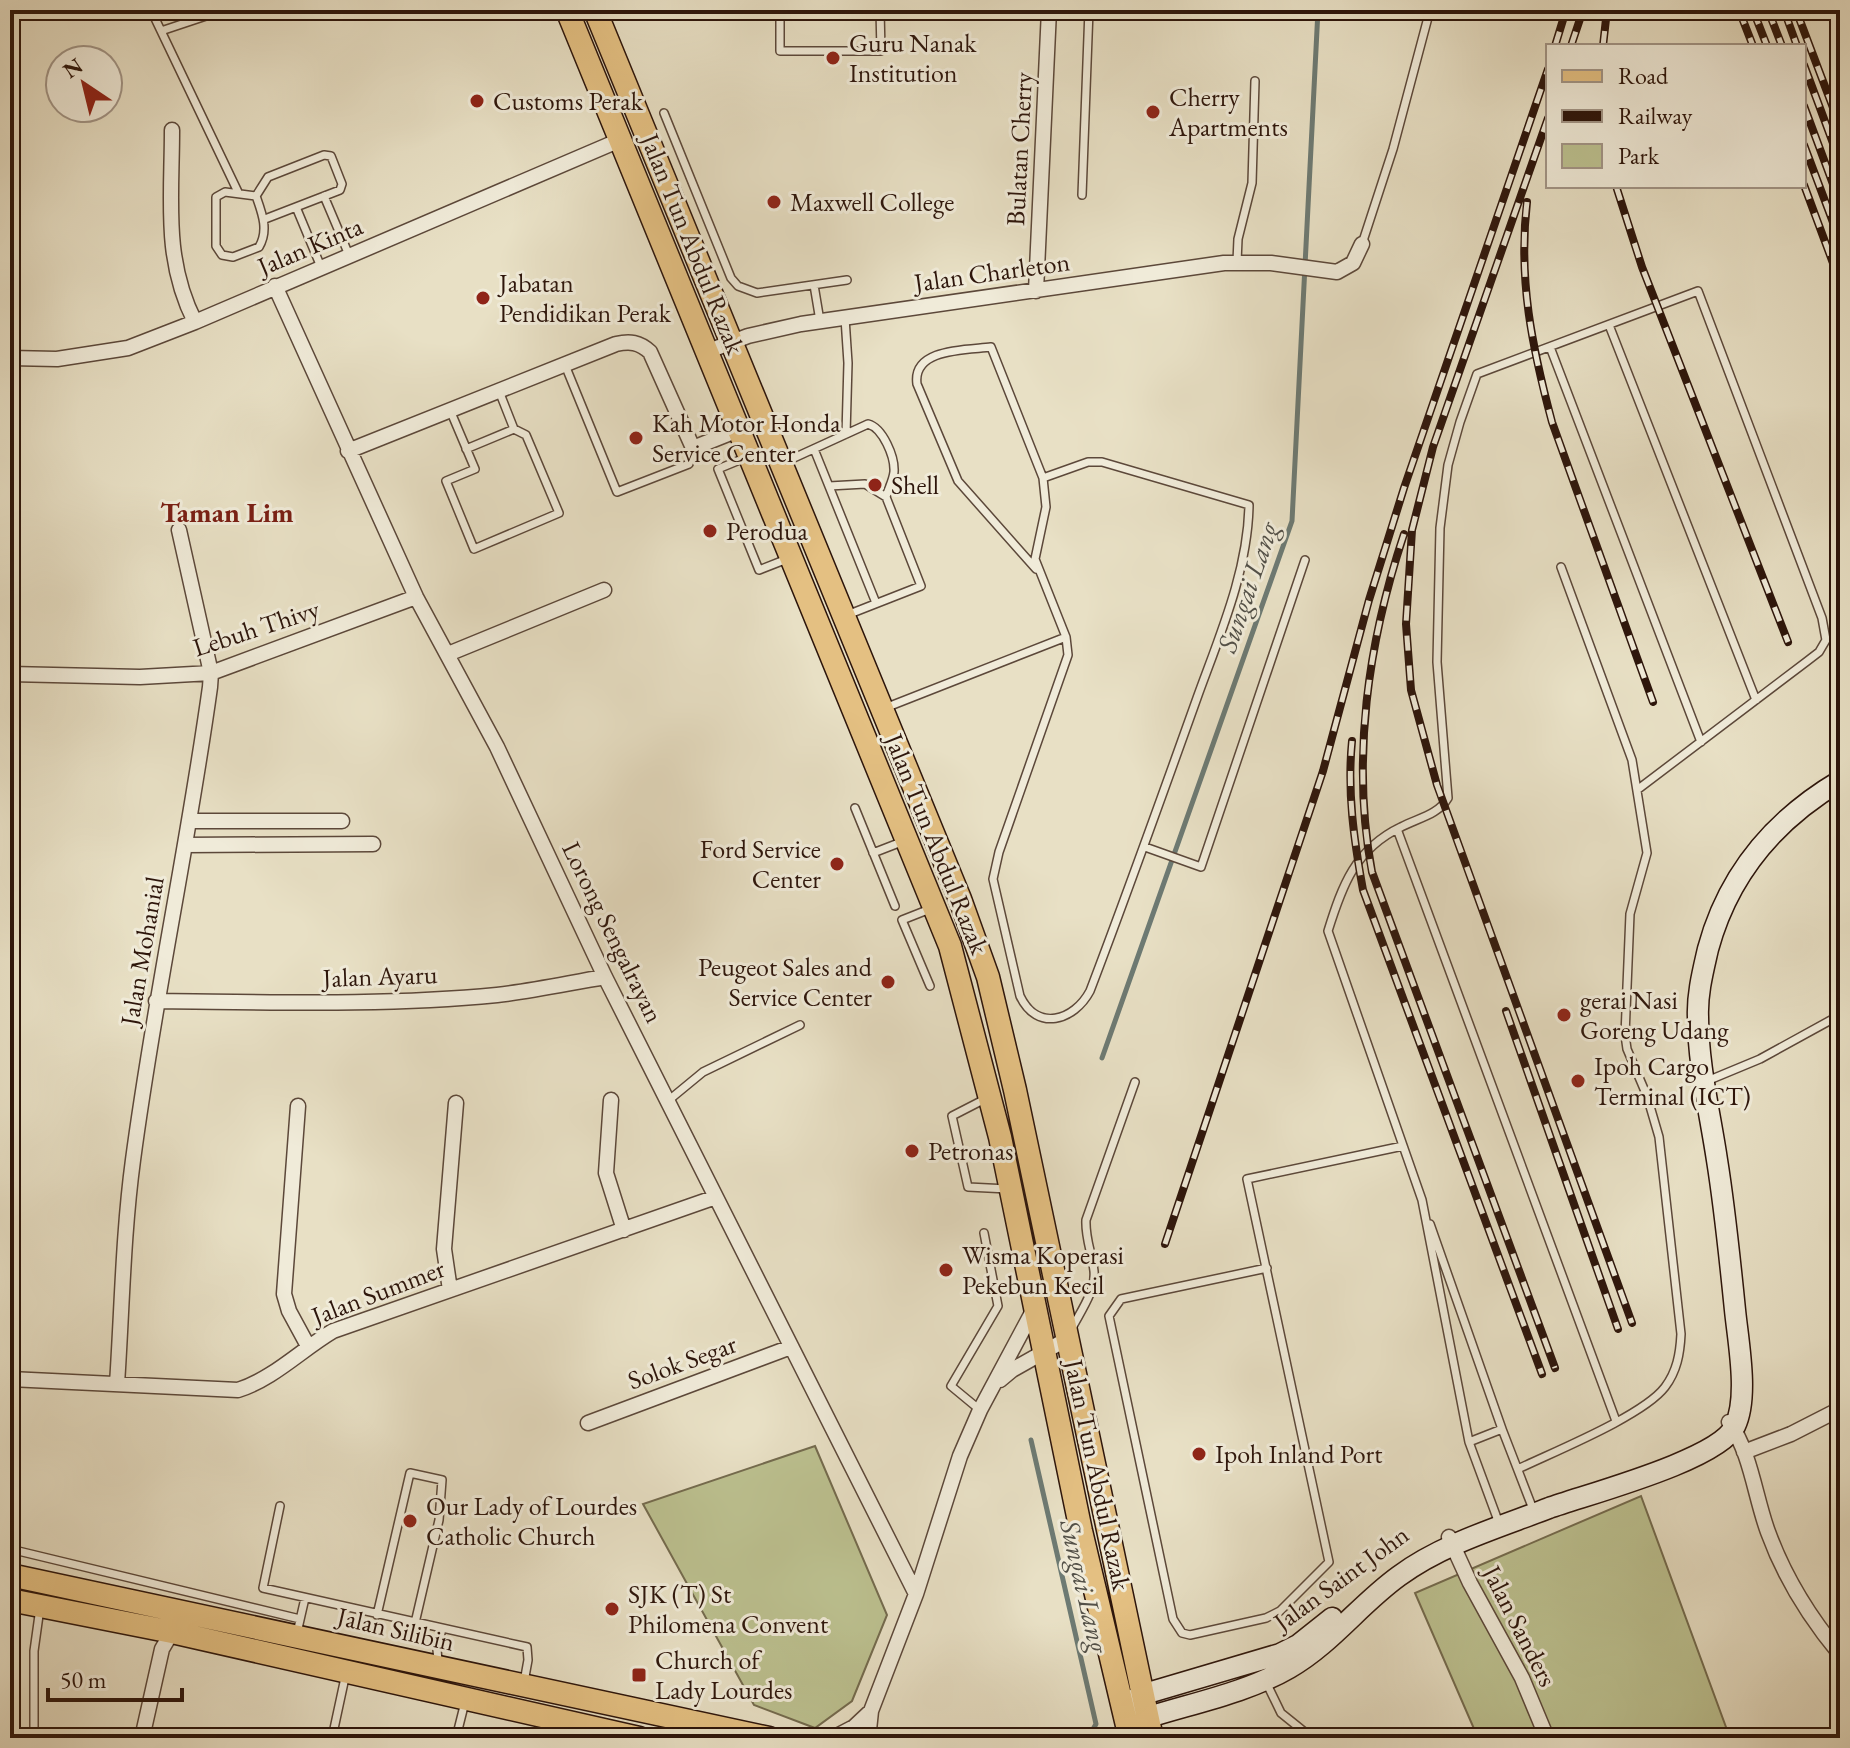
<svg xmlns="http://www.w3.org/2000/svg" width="1850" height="1748" font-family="'EB Garamond',serif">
<rect width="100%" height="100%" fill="#e8e0c5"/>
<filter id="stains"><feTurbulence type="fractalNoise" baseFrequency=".0025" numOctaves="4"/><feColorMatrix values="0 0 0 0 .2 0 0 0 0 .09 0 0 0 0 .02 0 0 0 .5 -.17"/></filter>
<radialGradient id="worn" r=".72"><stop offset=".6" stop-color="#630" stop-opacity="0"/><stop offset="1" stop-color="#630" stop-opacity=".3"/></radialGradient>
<!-- green -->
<path fill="#bcc190" stroke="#746b4e" stroke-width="2" d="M815,1446L887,1615L852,1701L815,1728L754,1705L643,1504Z
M1641,1496L1730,1738H1478L1415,1593Z"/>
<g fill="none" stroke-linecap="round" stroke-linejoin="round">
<!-- stream -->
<path stroke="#6d7a73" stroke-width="5" d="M1102,1058L1292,521L1318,10
M1031,1440L1096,1724L1088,1738"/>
<defs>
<path id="lane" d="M151,10L238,192
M780,10V51H881L880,10
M161,31L224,10
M664,113L731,278L738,286L757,293L847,280
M225,192L256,196C262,213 269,230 259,247L233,257L222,255L216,246V197Z
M1082,195L1089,10
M256,196L268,177L324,155L331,156L342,184L340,190L265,219
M324,196L349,255
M296,207L321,267
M1362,244L1393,149L1430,10
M1237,262L1238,239L1252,183L1255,81
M814,285L820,321
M845,318L848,363L846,434
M1609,325L1756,700
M1550,347L1701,742
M565,365L617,492L689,464L693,448
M450,410L475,469L446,481L474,549L559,513L526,435L514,429L499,391
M466,449L514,429
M814,449L876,603
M747,457L718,469L759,570L787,559
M785,462L868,424C883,428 895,457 894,472C893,481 888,489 886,497L921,586L847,615
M829,486L865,484L886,497
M1036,569L958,481L917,384C912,348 967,350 991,347L1043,478
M885,708L1066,637L1035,559L1046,507L1043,478L1088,462H1102L1249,505C1248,571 1219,637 1197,698C1162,796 1127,894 1090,991C1074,1021 1037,1032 1020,996L993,879L999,852L1068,655L1066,637
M855,808L895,906
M1397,829L1616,1421
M1145,847L1201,867L1305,560
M873,853L904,841
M930,909L902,920L930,986
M1707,1081L1760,1059L1840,1015
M987,1098L952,1116L968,1187L1008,1189
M669,1100L703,1072L800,1025
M1430,1224L1502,1429
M1267,1268L1121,1299L1109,1316L1173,1619L1182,1633L1190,1635L1266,1618L1280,1611L1329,1562L1247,1179L1403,1146
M1071,1330C1080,1312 1096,1291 1094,1271C1092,1253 1085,1238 1086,1220L1135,1082
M980,1410L951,1386L998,1306L984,1233
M1469,1442L1422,1200L1328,931C1342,886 1355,849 1401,827C1418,818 1438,815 1448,798L1437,662L1440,528L1448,465L1460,422L1477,374L1698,291L1822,618L1826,640L1819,652L1806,662L1637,790
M1518,1469C1553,1452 1643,1416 1665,1387C1677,1371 1680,1354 1681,1334L1659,1137L1647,1096L1627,1049L1625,1035L1630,914L1647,853L1632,760L1561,567
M280,1506L263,1588L527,1647L528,1660L524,1682
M1500,1526L1469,1442L1502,1429L1531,1504
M10,1549L300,1619
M377,1615L410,1473L442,1480L439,1520L415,1623
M297,1633L305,1598
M438,1662L437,1649L442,1629
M1266,1682L1281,1713L1312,1738
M34,1738V1651L40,1608
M332,1738L346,1673
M456,1738L465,1702"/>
<path id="street" d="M172,130C172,199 163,259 195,322
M275,286L416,597L497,747L605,977L916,1594
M1036,291L1049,10
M706,352L748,336L801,324L1224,263H1271L1337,272L1353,263L1362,244
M10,358L57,359L128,348L195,322L620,140
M348,451L616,344C630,341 639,342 650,352L693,448L738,430
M448,654L604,590
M10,674L140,677L211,673L416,597
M190,821H342
M185,845L373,844
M156,1001C269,1002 384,1006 497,995C533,991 569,983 605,977
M611,1100L606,1173L624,1230
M298,1106L284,1294L289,1311L308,1346
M450,1290L444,1249L456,1103
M10,1379L238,1390C273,1379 301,1350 333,1331L716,1197
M1000,1380L1012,1370L1067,1339
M117,1384C122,1310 123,1234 133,1160C154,1001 188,846 210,687L211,673L179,530
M1729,1422C1751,1453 1755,1497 1768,1532C1784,1576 1810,1618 1840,1654
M588,1423L791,1347
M1744,1452L1791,1434L1840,1409
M1449,1537L1470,1583L1522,1678L1547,1738
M142,1738L162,1649L172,1632
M833,1738L854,1727L871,1711
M871,1738L869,1730L871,1711L916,1594L960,1456L980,1410L1034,1309"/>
<path id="secondary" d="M1132,1701L1141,1695L1280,1654L1298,1645L1332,1618
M1134,1713L1146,1718C1193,1703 1246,1693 1289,1668C1331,1644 1360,1604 1399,1576C1442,1544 1500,1527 1549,1508C1588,1494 1719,1460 1735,1426C1749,1397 1738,1341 1735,1310C1730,1260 1725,1210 1717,1160C1710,1113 1698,1065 1698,1017C1697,994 1703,971 1708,949C1728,875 1774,820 1840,781"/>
<path id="primary" d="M567,10L950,946L1000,1137L1081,1531L1130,1738
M595,10L960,899L988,977L1015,1090L1152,1738
M10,1575L769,1738
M10,1600L172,1632L639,1738"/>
</defs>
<!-- lane casing -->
<use href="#lane" stroke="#5c483a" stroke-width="10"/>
<!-- street casing -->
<use href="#street" stroke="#5c483a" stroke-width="17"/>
<!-- secondary casing -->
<use href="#secondary" stroke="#2d150b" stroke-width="23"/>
<!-- primary casing -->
<use href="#primary" stroke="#2d150b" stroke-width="25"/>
<!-- lane -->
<use href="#lane" stroke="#f0ebd9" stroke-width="7"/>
<!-- street -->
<use href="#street" stroke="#f0ebd9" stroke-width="14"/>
<!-- secondary -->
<use href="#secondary" stroke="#f0ebd9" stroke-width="20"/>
<!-- primary -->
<use href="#primary" stroke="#e4c082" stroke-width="22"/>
<defs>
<path id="rail" d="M1739,10L1753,46
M1753,10L1767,46
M1768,10L1782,46
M1784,10L1797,46
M1796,10L1840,126
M1830,10L1840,38
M1555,46L1566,10
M1571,46L1583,10
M1603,46L1607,10
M1804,65L1840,162
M1804,106L1840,203
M1548,118L1433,447L1412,530L1406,624L1411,690L1437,785L1632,1323
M1804,145L1840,241
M1804,185L1840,282
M1616,186L1642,267L1788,642
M1527,202C1518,279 1532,347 1552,422L1653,702
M1404,534C1368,642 1351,760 1372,872L1555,1368
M1352,741C1347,792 1354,840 1363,890L1542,1374
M1506,1011L1618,1329
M1165,1244L1323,771L1369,600L1404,488L1548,69"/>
</defs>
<!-- rail casing -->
<use href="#rail" stroke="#2d150b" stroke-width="8"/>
<!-- rail -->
<use href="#rail" stroke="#f0ebd9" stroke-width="5" stroke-dasharray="15" stroke-linecap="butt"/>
</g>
<!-- markers -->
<g fill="#8f2418" stroke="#f0ebd9" stroke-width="3">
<circle cx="833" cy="58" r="8"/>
<circle cx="477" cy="101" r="8"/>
<circle cx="1153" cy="112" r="8"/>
<circle cx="774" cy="202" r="8"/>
<circle cx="483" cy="298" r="8"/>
<circle cx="636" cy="438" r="8"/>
<circle cx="875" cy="485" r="8"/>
<circle cx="710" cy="531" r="8"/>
<circle cx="837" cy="864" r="8"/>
<circle cx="888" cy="982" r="8"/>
<circle cx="1564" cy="1015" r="8"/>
<circle cx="1578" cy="1081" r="8"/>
<circle cx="912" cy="1151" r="8"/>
<circle cx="946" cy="1270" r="8"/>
<circle cx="1199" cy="1454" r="8"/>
<circle cx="410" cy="1521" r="8"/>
<circle cx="612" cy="1609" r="8"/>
<rect x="631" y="1667" width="16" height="16" rx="4"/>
</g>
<g text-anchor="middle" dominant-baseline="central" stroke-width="6" stroke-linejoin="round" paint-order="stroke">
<!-- poi labels -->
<g font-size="26" fill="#2d150b" stroke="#f0ebd9" text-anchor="start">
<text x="849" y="43">Guru Nanak<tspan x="849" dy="30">Institution</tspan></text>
<text x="1169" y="97">Cherry<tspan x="1169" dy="30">Apartments</tspan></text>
<text x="493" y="101">Customs Perak</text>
<text x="790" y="202">Maxwell College</text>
<text x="499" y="283">Jabatan<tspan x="499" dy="30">Pendidikan Perak</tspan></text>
<text x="652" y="423">Kah Motor Honda<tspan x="652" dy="30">Service Center</tspan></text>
<text x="891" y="485">Shell</text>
<text x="726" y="531">Perodua</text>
<text x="821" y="849" text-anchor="end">Ford Service<tspan x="821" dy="30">Center</tspan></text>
<text x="872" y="967" text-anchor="end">Peugeot Sales and<tspan x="872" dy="30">Service Center</tspan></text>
<text x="1580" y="1000">gerai Nasi<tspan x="1580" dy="30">Goreng Udang</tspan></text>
<text x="1594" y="1066">Ipoh Cargo<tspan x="1594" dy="30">Terminal (ICT)</tspan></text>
<text x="928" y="1151">Petronas</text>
<text x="962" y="1255">Wisma Koperasi<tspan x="962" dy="30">Pekebun Kecil</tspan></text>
<text x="1215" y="1454">Ipoh Inland Port</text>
<text x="426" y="1506">Our Lady of Lourdes<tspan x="426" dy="30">Catholic Church</tspan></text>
<text x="628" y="1594">SJK (T) St<tspan x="628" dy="30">Philomena Convent</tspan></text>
<text x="655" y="1660">Church of<tspan x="655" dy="30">Lady Lourdes</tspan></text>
</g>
<!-- street labels -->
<g font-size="26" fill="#2d150b" stroke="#f0ebd9">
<text transform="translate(1019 149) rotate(-87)">Bulatan Cherry</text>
<text transform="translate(693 244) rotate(68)">Jalan Tun Abdul Razak</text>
<text transform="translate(310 246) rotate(-23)">Jalan Kinta</text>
<text transform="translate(992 272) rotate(-8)">Jalan Charleton</text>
<text transform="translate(256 628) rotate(-18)">Lebuh Thivy</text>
<text transform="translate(937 844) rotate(68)">Jalan Tun Abdul Razak</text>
<text transform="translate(613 932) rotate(64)">Lorong Sengalrayan</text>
<text transform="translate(142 951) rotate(-80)">Jalan Mohanial</text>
<text transform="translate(380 976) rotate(-2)">Jalan Ayaru</text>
<text transform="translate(378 1292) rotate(-21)">Jalan Summer</text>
<text transform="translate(682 1362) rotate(-20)">Solok Segar</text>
<text transform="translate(1098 1475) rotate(78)">Jalan Tun Abdul Razak</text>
<text transform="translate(1341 1578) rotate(-36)">Jalan Saint John</text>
<text transform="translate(1520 1626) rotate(63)">Jalan Sanders</text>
<text transform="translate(396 1629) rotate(13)">Jalan Silibin</text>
</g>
<!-- neighbourhood labels -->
<g font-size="28" font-weight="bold" fill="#7a1f14" stroke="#f0ebd9">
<text x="227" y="512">Taman Lim</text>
</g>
<!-- water labels -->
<g font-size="28" font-style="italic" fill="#525048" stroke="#f0ebd9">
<text transform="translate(1247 587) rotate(-71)">Sungai Lang</text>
<text transform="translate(1085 1586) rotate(77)">Sungai Lang</text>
</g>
</g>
<!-- margin -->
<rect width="1850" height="1748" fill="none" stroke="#e8e0c5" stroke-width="40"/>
<rect x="12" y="12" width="1826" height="1724" fill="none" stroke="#2d150b" stroke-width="4"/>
<rect x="20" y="20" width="1810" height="1708" fill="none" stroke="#2d150b" stroke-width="2"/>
<!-- legend -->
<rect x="1546" y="44" width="260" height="144" fill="#f0ebd9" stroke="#a29587" stroke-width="2"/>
<rect x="1562" y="70" width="40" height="12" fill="#e4c082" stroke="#a29587" stroke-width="2"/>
<text x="1618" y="84" font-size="24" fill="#2d150b">Road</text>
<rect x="1562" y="110" width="40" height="12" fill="#2d150b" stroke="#a29587" stroke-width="2"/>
<text x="1618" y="124" font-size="24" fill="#2d150b">Railway</text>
<rect x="1562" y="144" width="40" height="24" fill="#bcc190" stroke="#a29587" stroke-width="2"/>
<text x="1618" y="164" font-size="24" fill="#2d150b">Park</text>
<!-- north arrow -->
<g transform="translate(84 84) rotate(325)"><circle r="38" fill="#f0ebd9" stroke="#a29587" stroke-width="2"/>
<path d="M0-6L14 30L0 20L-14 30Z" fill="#8f2418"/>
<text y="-12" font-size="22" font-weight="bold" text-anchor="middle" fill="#2d150b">N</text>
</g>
<!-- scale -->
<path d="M48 1688v12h134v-12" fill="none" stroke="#2d150b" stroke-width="4"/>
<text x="60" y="1688" font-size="24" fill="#2d150b" stroke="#f0ebd9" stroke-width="6" paint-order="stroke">50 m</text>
<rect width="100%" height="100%" filter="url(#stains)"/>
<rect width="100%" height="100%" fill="url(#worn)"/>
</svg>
